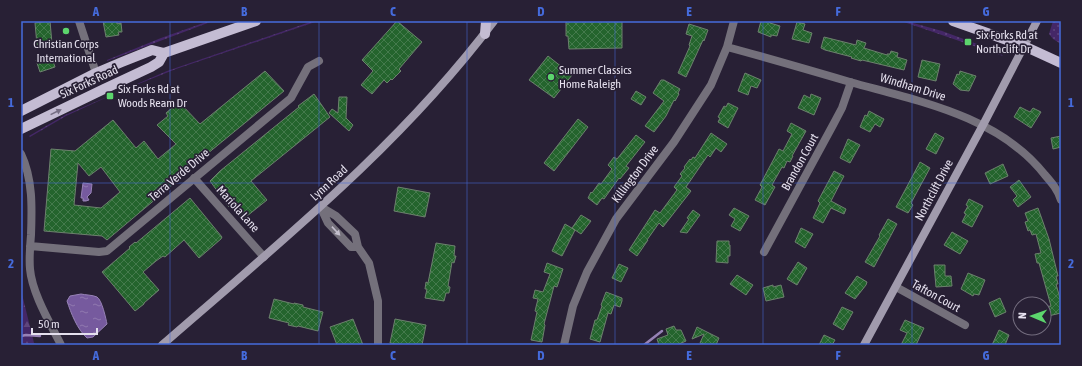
<svg xmlns="http://www.w3.org/2000/svg" width="1082" height="366" font-family="'Asap Condensed',sans-serif">
<defs>
<pattern id="grass-dots" width="8" height="8" patternUnits="userSpaceOnUse"><rect width="8" height="8" fill="#442767"/><path d="M2 2h.1M6 6h.1" fill="none" stroke="#5f467d" stroke-width="1.8" stroke-linecap="round"/></pattern>
<pattern id="forest-firs" width="22" height="20" patternUnits="userSpaceOnUse"><rect width="22" height="20" fill="#442767"/><path d="M5 1l3.5 6h-7zM16 11l3.5 6h-7z" fill="#5f467d"/></pattern>
<pattern id="water-ripples" width="26" height="14" patternUnits="userSpaceOnUse"><rect width="26" height="14" fill="#765a9e"/><path d="M2 4q2-2 4 0t4 0M15 11q2-2 4 0t4 0" fill="none" stroke="#9079b0"/></pattern>
<pattern id="building-cross-hatch" width="8" height="8" patternUnits="userSpaceOnUse"><rect width="8" height="8" fill="#24642d"/><path d="M0 0l8 8M0 8l8-8" fill="none" stroke="#447a4c"/></pattern>
</defs>
<rect width="100%" height="100%" fill="#282035"/>
<!-- grass -->
<path fill="url(#grass-dots)" d="M209,21H213L107,61V60L161,38Z
M313,21H318L176,69L116,93L66,116L30,137L29,136L65,115L167,71Z
M901,21H906L942,31L999,52L1003,56Z
M1053,21H1061V44L1053,39L1049,34Z"/>
<!-- forest -->
<path fill="url(#forest-firs)" d="M21,290L34,343L40,345H21Z"/>
<!-- water -->
<path fill="url(#water-ripples)" stroke="#9782b6" d="M83,183L92,184L91,193L87,197L89,200L86,201H83V198H81Z
M81,294C85,295 93,295 97,297C102,300 106,319 107,324L93,337L87,338C77,329 71,313 67,301L70,296Z"/>
<g fill="none" stroke-linecap="round" stroke-linejoin="round">
<!-- stream -->
<path stroke="#9782b6" stroke-width="2.5" d="M21,336L26,335L40,336
M644,345L662,331"/>
</g>
<!-- building -->
<path fill="url(#building-cross-hatch)" stroke="#6c816d" fill-rule="evenodd" d="M50,21L52,44L37,45L35,23Z
M103,21H117V24L121,23L122,32H118L119,35L106,37Z
M397,21L422,42L399,69L401,71L392,80L391,79L387,83L384,80L372,94L361,85L373,71L362,60Z
M566,21H622V48L569,49L568,36H566Z
M761,21H770V23L780,26L777,36L771,35V37L758,32Z
M797,22L805,24L803,30L812,33L809,43L792,39Z
M689,24L708,30L704,41L703,40L686,77L678,73L690,46L689,45L692,36L686,34Z
M824,37L856,45L857,40L866,43L864,48L887,55V54H890L891,51L898,53L897,57L907,60L904,70L862,60L861,61L851,58L852,57L825,50L821,48Z
M51,55L55,67L40,72L36,60Z
M548,56L572,75L554,98L529,80Z
M922,60L940,64L936,81L918,77Z
M265,71L284,91L196,163L193,160L180,172L183,176L107,240L102,236L44,231L51,149L75,151L113,120L136,148L144,141L158,159L176,144L157,125L168,116L166,113L179,102L200,124ZM78,163L89,176L101,167L120,192L101,208L74,205Z
M960,71L976,76L969,91L960,90L953,84L957,74L959,75Z
M745,73L761,80L757,88L751,86L748,95L738,91Z
M661,80H664L680,89L678,93L679,94L675,101L674,100L666,116L654,132L645,126L664,101L653,93Z
M636,91L646,97L641,105L631,99Z
M314,94L330,117L251,181L267,200L242,220L230,206L229,207L210,181L220,171L299,107L298,106Z
M811,94L821,98L814,115L798,108L804,95L810,98Z
M339,97H347L346,118L353,125L349,131L329,113L332,109L338,113Z
M728,103L738,108L728,128L718,122L720,118L718,117L724,106L726,107Z
M1020,107L1030,112L1033,108L1041,112L1031,128L1014,117Z
M869,111L884,119L880,127L875,124L870,132L860,127L865,115L867,116Z
M578,119L588,127L554,171L544,163Z
M791,123L806,131L792,156H793L790,162L787,161L784,168L782,167L772,185L775,187L765,205L755,200L762,187L760,185L779,149L783,151L792,134L787,131Z
M711,133L727,144L721,152L716,148L710,157L708,155L686,187L691,191L663,227L659,223L647,240H648L637,256L629,250L655,210L660,213L677,190L674,187L682,176L680,174L685,168L684,167L690,159L691,160L693,157L695,158Z
M935,133L944,138L936,154L926,149Z
M636,135L645,142L626,166L629,168L620,179L619,178L604,199L602,198L597,205L588,198L591,192L592,193L599,183L601,184L612,169L608,165L614,157L617,159Z
M1061,136V147L1053,149L1051,138Z
M848,139L860,145L850,163L840,158Z
M920,162L930,168L911,203L913,205L908,213L896,207Z
M1003,164L1008,176L990,184L985,173Z
M834,171L844,176L831,201L846,209L844,214L831,208L823,223L813,218L820,203L818,201Z
M1019,180L1031,197L1018,207L1013,200L1017,196L1010,187Z
M398,187L430,193L425,217L394,211Z
M190,198L222,237L221,239L199,258L184,240L165,257L163,256L156,261L143,272L159,290L144,303V304L135,311L102,272L130,248L129,247L135,242L136,243Z
M969,199L983,206L972,227L962,222L966,214L964,213L968,206L966,205Z
M734,208L749,216L740,231L731,226L735,219L729,215Z
M1038,208L1049,239L1058,276H1056L1058,284H1056L1061,302V313L1044,317V307L1051,306L1039,263H1037L1035,254L1041,253L1036,234L1032,235L1030,230L1028,231L1025,222L1028,221L1025,213Z
M693,210L700,215L687,233L680,232L689,219L687,218Z
M581,215L591,221L581,234L572,228Z
M888,219L897,224L874,267L865,262L880,236L879,235Z
M565,224L575,230L562,256L552,251Z
M801,228L813,234L805,248L795,242Z
M952,232L968,241L960,254L944,245Z
M717,241H729V245H730V256H728V263L716,262Z
M436,243L455,246L454,256H456L454,263L452,262L448,286L450,287L449,293H446L444,301L425,298L427,289H425L426,282L428,283Z
M798,262L807,268L797,285L787,279Z
M547,263L563,269L557,287L554,286L544,324L545,325L542,342L531,340L537,312L535,311L538,299L533,298L535,290L543,292L550,274L544,272Z
M619,264L628,268L621,282L612,278Z
M934,265H945V276H951L952,286L936,287Z
M968,273L985,280L979,295L974,294L973,296L961,289Z
M737,275L753,285L746,295L730,284Z
M857,276L867,282L866,285L855,299L845,293Z
M773,285V287L781,285L784,297L766,301L763,288Z
M606,292L622,298V301L620,307L614,305L611,314L608,313L600,342L590,339L595,320H597L602,306L601,305Z
M1000,298L1006,312L995,317L989,303Z
M274,299L294,304V303L303,305V307L323,312L318,331L298,326L297,327L288,325L289,323L269,318Z
M842,307L853,312L843,330L833,324Z
M353,319L363,345H337L330,327Z
M395,319L426,325L422,345H402L390,343Z
M905,320L924,328L916,345H901L907,333L900,330Z
M674,326L676,330H681L686,341L677,345H659L657,339L668,335L666,329Z
M697,327L719,338L716,345H705L700,343L704,334L692,339Z
M999,330L1009,335L1005,345H992Z
M824,335L835,340L832,345H819Z"/>
<g fill="none" stroke-linecap="round" stroke-linejoin="round">
<!-- street -->
<path stroke="#74707b" stroke-width="8" d="M79,21L96,73
M727,47C768,58 809,70 850,82C918,101 999,116 1045,175C1052,183 1058,190 1061,200
M21,154C33,179 32,208 31,235C30,246 29,257 30,269C32,293 50,323 61,345
M194,178L264,257
M321,207L336,216L355,234L358,247L369,263L378,301V345
M321,208L328,223L351,247H358
M30,246L99,252L107,251L291,98L308,67L319,61
M764,252L833,125L842,108L851,82
M896,287L965,325
M564,345L573,306L587,272L616,219L674,142L711,85L727,47L734,21"/>
<!-- secondary -->
<path stroke="#a19bad" stroke-width="8" d="M162,345C279,243 400,146 494,21
M864,345L983,125L1037,21"/>
<!-- primary -->
<path stroke="#c4bcd3" stroke-width="10" d="M953,21L1024,46L1061,63
M485,34L486,21
M21,111L96,73L122,62L152,50L164,53L256,21
M21,129L104,89L151,67L159,62L164,53"/>
</g>
<!-- one-way arrows -->
<defs><path id="oneway-solid" d="M-6-.8H1V-3.2L6.5 0L1 3.2V.8H-6Z"/></defs>
<use fill="#766e84" href="#oneway-solid" transform="translate(56 112) rotate(-26)"/>
<use fill="#c3becc" href="#oneway-solid" transform="translate(336 231) rotate(47)"/>
<!-- grid -->
<path fill="none" stroke="#456bdc" stroke-width="1" stroke-opacity="0.55" d="M170,21V345M319,21V345M467,21V345M615,21V345M763,21V345M912,21V345M21,183H1061"/>
<!-- markers -->
<g fill="#5cd56d" stroke="#282035" stroke-width="1.5">
<circle cx="66" cy="31" r="4"/>
<rect x="964" y="38" width="8" height="8" rx="2"/>
<circle cx="551" cy="77" r="4"/>
<rect x="106" y="92" width="8" height="8" rx="2"/>
</g>
<g text-anchor="middle" dominant-baseline="central" stroke-width="3.5" stroke-linejoin="round" paint-order="stroke">
<!-- poi labels -->
<g font-size="12" fill="#e5e0ee" stroke="#282035" text-anchor="start">
<text x="976" y="35">Six Forks Rd at<tspan x="976" dy="14">Northclift Dr</tspan></text>
<text x="66" y="44" text-anchor="middle">Christian Corps<tspan x="66" dy="14">International</tspan></text>
<text x="559" y="70">Summer Classics<tspan x="559" dy="14">Home Raleigh</tspan></text>
<text x="118" y="89">Six Forks Rd at<tspan x="118" dy="14">Woods Ream Dr</tspan></text>
</g>
<!-- street labels -->
<g font-size="12" fill="#e5e0ee" stroke="#282035">
<text transform="translate(89 82) rotate(-25)">Six Forks Road</text>
<text transform="translate(913 87) rotate(17)">Windham Drive</text>
<text transform="translate(800 162) rotate(-61)">Brandon Court</text>
<text transform="translate(635 174) rotate(-53)">Killington Drive</text>
<text transform="translate(179 175) rotate(-40)">Terra Verde Drive</text>
<text transform="translate(329 183) rotate(-43)">Lynn Road</text>
<text transform="translate(934 190) rotate(-62)">Northclift Drive</text>
<text transform="translate(238 209) rotate(48)">Mariola Lane</text>
<text transform="translate(936 296) rotate(29)">Tafton Court</text>
</g>
</g>
<!-- border -->
<rect width="1082" height="366" fill="none" stroke="#282035" stroke-width="44"/>
<!-- north arrow -->
<g transform="translate(1032 316) rotate(272)"><circle r="19" fill="#282035" stroke="#746d7f"/>
<path d="M0-3L7 15L0 10L-7 15Z" fill="#5cd56d"/>
<text y="-6" font-size="11" font-weight="bold" text-anchor="middle" fill="#e5e0ee">N</text>
</g>
<!-- scale -->
<path d="M32 328v6h65v-6" fill="none" stroke="#e5e0ee" stroke-width="2"/>
<text x="38" y="328" font-size="12" fill="#e5e0ee" stroke="#282035" stroke-width="3" paint-order="stroke">50 m</text>
<rect x="22" y="22" width="1038" height="322" fill="none" stroke="#456bdc" stroke-width="1.5"/>
<g font-size="13" text-anchor="middle" font-weight="bold" fill="#456bdc">
<text x="96" y="16">A</text>
<text x="244" y="16">B</text>
<text x="393" y="16">C</text>
<text x="541" y="16">D</text>
<text x="689" y="16">E</text>
<text x="838" y="16">F</text>
<text x="986" y="16">G</text>
<text x="11" y="107">1</text>
<text x="1071" y="107">1</text>
<text x="11" y="268">2</text>
<text x="1071" y="268">2</text>
<text x="96" y="360">A</text>
<text x="244" y="360">B</text>
<text x="393" y="360">C</text>
<text x="541" y="360">D</text>
<text x="689" y="360">E</text>
<text x="838" y="360">F</text>
<text x="986" y="360">G</text>
</g>
</svg>
